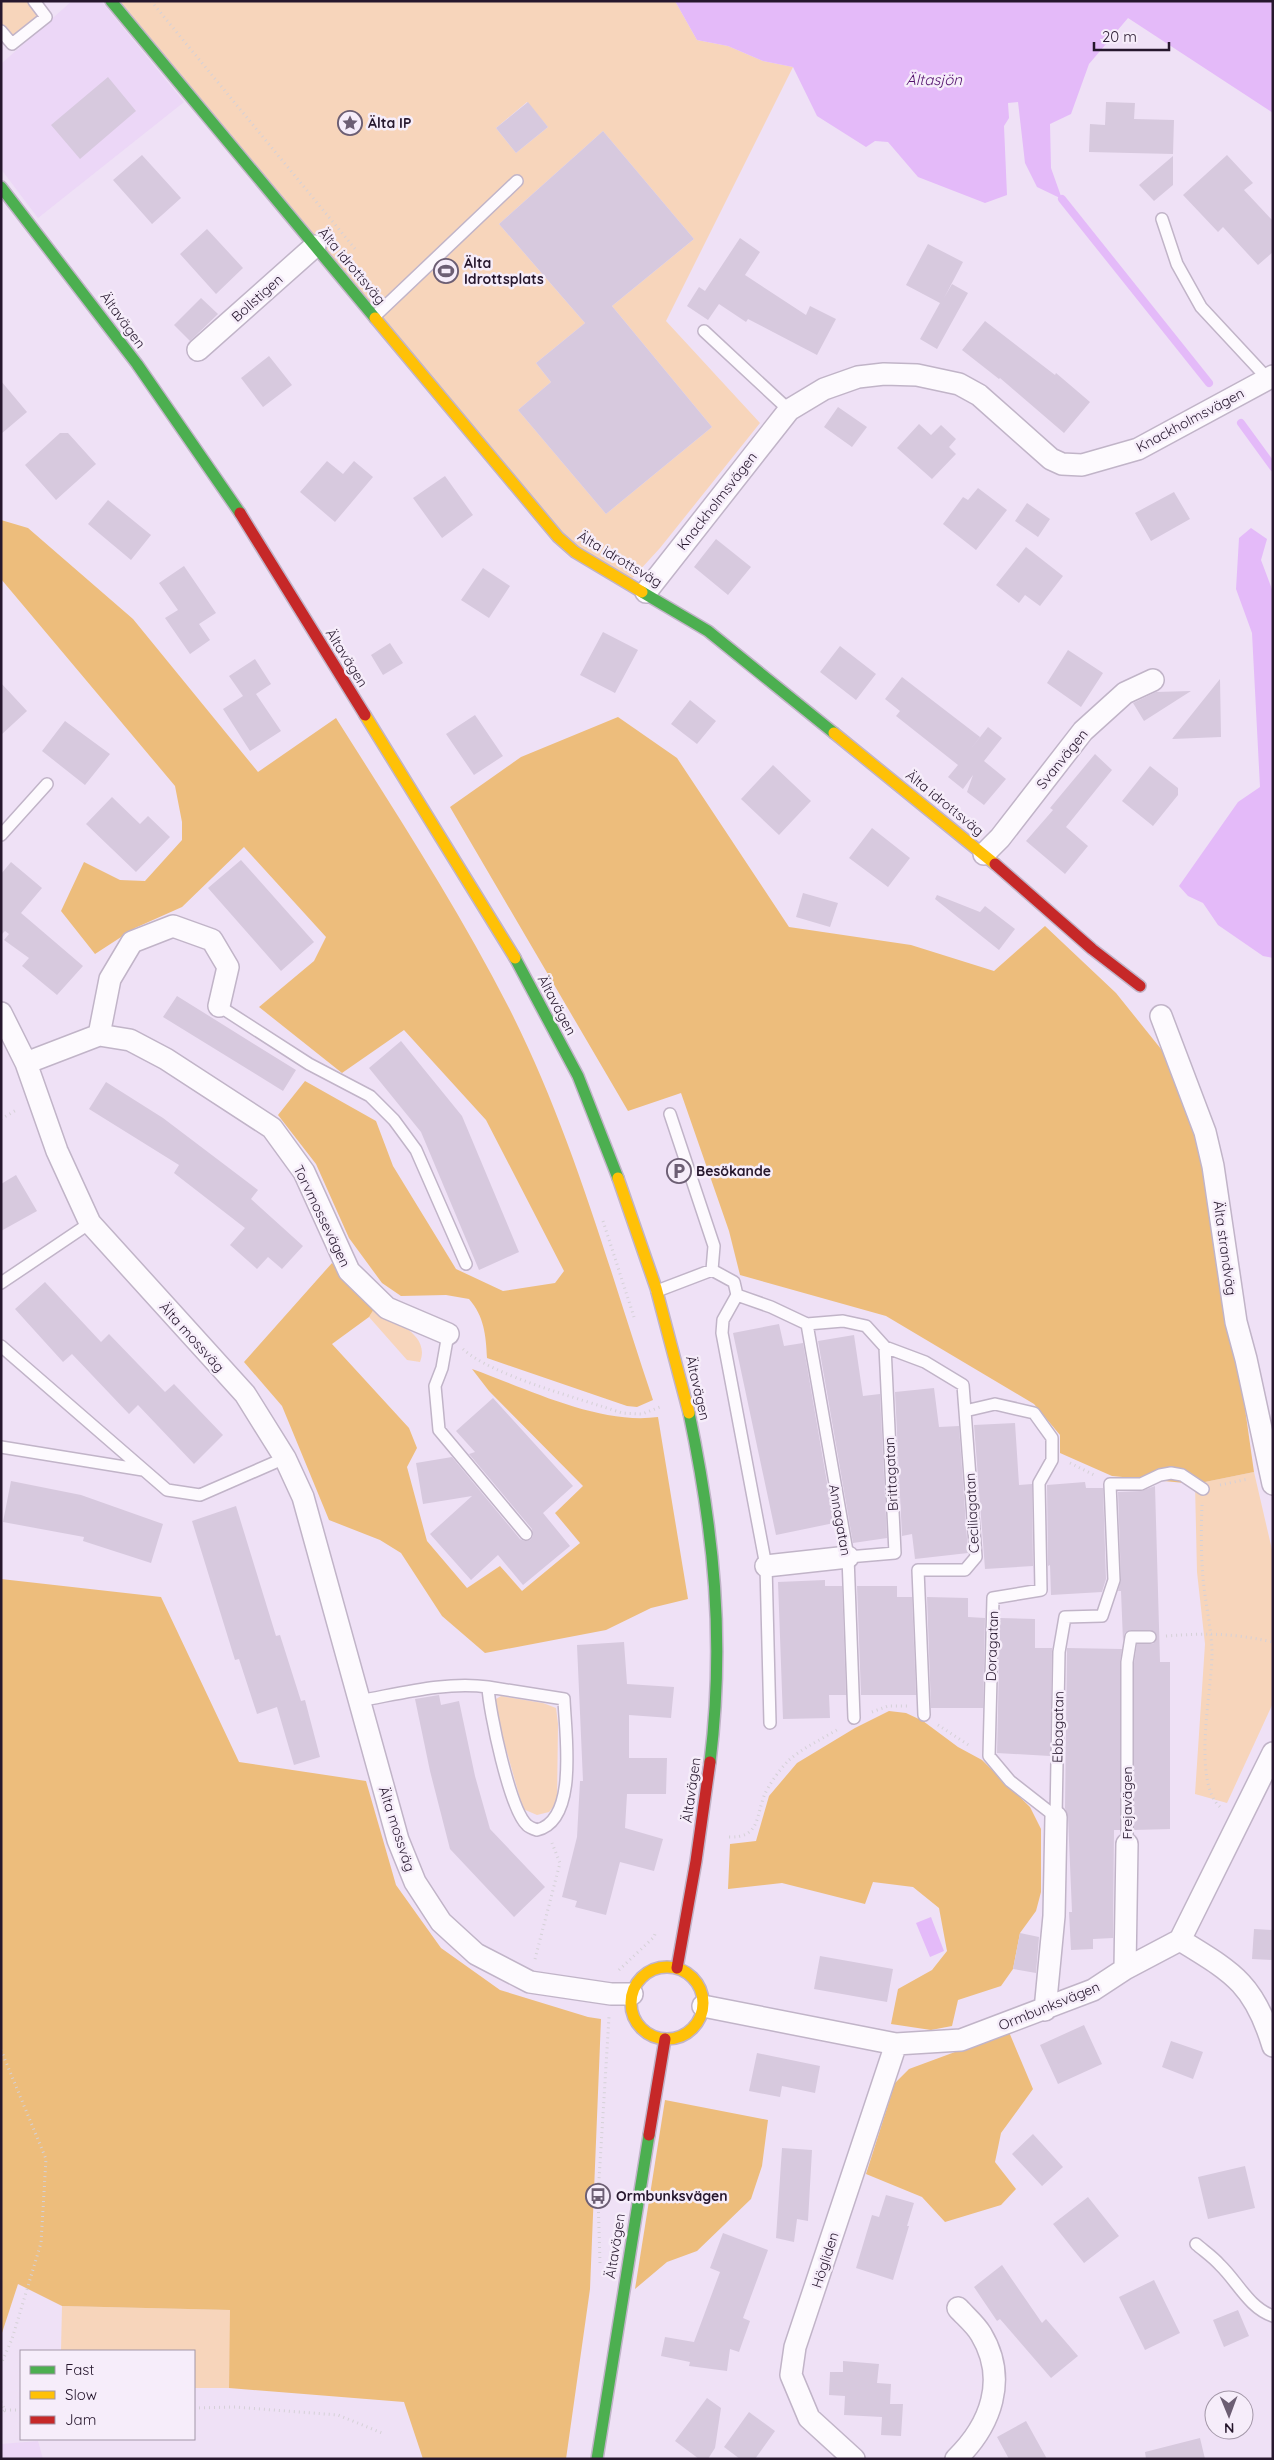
<svg xmlns="http://www.w3.org/2000/svg" width="1274" height="2460" font-family="Quicksand,sans-serif">
<rect width="100%" height="100%" fill="#efe1f6"/>
<!-- built -->
<path fill="#ecd7f7" d="M72,1H101L184,102L38,218L1,169V64Z
M38,2441L43,2459H1V2444Z"/>
<!-- green -->
<path fill="#f7d5bb" fill-rule="evenodd" d="M1,1H30L42,17L13,40L1,25Z
M115,1H675L697,40L728,46L763,61L793,67L666,321L760,423L660,548L627,584L575,552ZM527,102L548,127L516,153L496,128ZM603,131L694,239L612,306L712,427L606,514L518,410L551,382L536,363L585,323L499,224Z
M374,1309C393,1321 431,1334 420,1362L407,1360L369,1317Z
M1254,1472L1273,1554V1703L1227,1803L1195,1794L1205,1644L1197,1572L1195,1484Z
M501,1696L543,1703L556,1708L558,1724L557,1802L549,1812L537,1815L523,1809L494,1706L496,1699Z
M62,2306L231,2310L229,2388H194V2351H61Z"/>
<!-- forest -->
<path fill="#edbd7c" d="M1,520L28,528L133,619L258,772L336,718C396,813 458,908 509,1008C572,1132 609,1269 653,1400L637,1407L627,1406L487,1358C486,1335 484,1316 469,1299L446,1295L401,1296L382,1283L349,1238L316,1164L278,1115L305,1081L376,1121L393,1166L456,1269L503,1291L555,1283L564,1271L486,1120L404,1030L342,1073L259,1007L314,961L326,937L244,847L182,907L135,928L95,954L61,911L84,862L120,880L145,881L182,840V822L175,786L1,579Z
M618,717L677,758L789,927L911,945L994,971L1045,926L1116,993L1165,1054L1212,1176L1254,1472L1195,1484L1112,1476L1060,1453V1435L1034,1404L886,1316L740,1275L729,1231L681,1093L628,1111L450,807L521,757Z
M332,1263L374,1309L369,1317L332,1344L409,1428L417,1448L407,1467L427,1541L467,1588L500,1566L522,1591L580,1543L555,1513L583,1486L489,1391L472,1369C528,1389 599,1425 658,1417L688,1599L651,1608L606,1630L485,1653L442,1616L401,1553L380,1540L329,1520L282,1406L244,1362Z
M1,1579L161,1597L239,1762L366,1781L396,1885L441,1948L500,1990L588,2017L601,2019L590,2289L566,2459H423L404,2402L229,2388L230,2310L62,2306L18,2284L1,2336Z
M889,1711L906,1713L923,1721L958,1747L982,1760L1030,1807L1041,1829V1892L1036,1911L1020,1933L1013,1969L1001,1986L958,2000L952,2026L931,2030L891,2024L898,1989L932,1970L947,1951L939,1908L913,1887L873,1882L865,1904L782,1883L728,1889L730,1844L756,1841L769,1796L797,1763L855,1728Z
M1009,2032L1033,2089L1001,2133L995,2162L1016,2189L1001,2205L945,2222L922,2197L866,2174L895,2083L909,2069Z
M665,2100L768,2120L762,2166L751,2199L697,2251L667,2262L635,2289Z"/>
<!-- water -->
<path fill="#e4baf9" d="M675,1H1273V113L1128,18L1089,64L1071,114L1050,124L1051,168L1062,199L1037,187L1025,163L1018,102L1008,103L1009,118L1004,126L1007,195L985,203L918,177L888,142L875,141L866,147L817,116L793,67L763,61L728,46L697,40Z
M1251,528L1267,539L1261,560L1273,592V958L1263,956L1218,925L1203,903L1188,896L1179,886L1238,802L1260,787L1252,633L1236,589L1239,538Z
M931,1917L944,1951L930,1957L916,1923Z"/>
<g fill="none" stroke-linecap="round" stroke-linejoin="round">
<!-- stream -->
<path stroke="#e4baf9" stroke-width="8" d="M1062,199L1209,383
M1241,423L1273,467"/>
</g>
<!-- building -->
<path fill="#d7c9de" d="M108,77L136,111L80,159L51,125Z
M528,102L548,127L516,153L496,128Z
M1106,102L1135,103L1134,119L1174,120L1173,154L1089,152L1090,124L1105,125Z
M603,131L694,239L612,306L712,427L606,514L518,410L551,382L536,363L585,323L499,224Z
M142,155L181,198L152,224L113,180Z
M1227,155L1253,183L1244,190L1273,221V252L1258,265L1223,227L1218,232L1183,195Z
M1173,156V185L1154,201L1139,185Z
M207,229L243,268L216,294L180,254Z
M740,238L760,252L745,275L806,315L810,306L836,319L817,355L748,319L746,322L719,304L708,320L687,306L699,287L705,291Z
M928,244L963,262L944,298L952,284L968,293L937,349L920,339L940,303L906,285Z
M201,298L218,314L190,341L174,325Z
M985,321L1055,375L1056,373L1090,402L1064,433L1000,378L999,379L962,350Z
M269,356L292,385L263,407L241,378Z
M1,381L27,412L1,434Z
M838,407L867,427L852,447L824,427Z
M919,424L931,435L941,425L956,439L949,447L956,454L932,479L897,448Z
M60,433H68L96,464L56,500L25,465Z
M327,461L343,474L354,461L373,477L335,522L300,492Z
M445,476L473,515L442,538L413,498Z
M978,488L1007,510L976,550L943,524L963,497L968,500Z
M1174,492L1190,519L1151,541L1135,513Z
M108,500L151,535L131,560L88,524Z
M1027,503L1050,519L1038,537L1015,521Z
M716,539L751,567L728,595L694,567Z
M1026,547L1063,576L1040,606L1025,595L1019,603L996,585Z
M184,566L216,613L199,624L210,640L190,654L165,618L178,610L159,583Z
M483,568L510,586L489,618L461,600Z
M603,632L638,650L615,693L580,675Z
M390,643L403,663L383,675L371,655Z
M840,646L876,674L856,700L820,672Z
M1068,650L1103,673L1081,707L1047,683Z
M255,659L271,684L256,694L281,731L250,751L223,709L243,696L229,676Z
M902,677L980,737L970,750L988,727L1002,738L984,761L1006,779L984,805L967,792L973,775L963,789L948,777L958,765L896,716L900,711L885,699Z
M1220,679L1221,737L1172,739Z
M1,683L27,711L1,735Z
M1191,691L1144,721L1133,703L1156,692Z
M690,700L716,721L697,744L671,724Z
M475,715L503,756L474,775L446,734Z
M65,721L110,754L85,785L42,751Z
M1095,754L1112,770L1066,827L1088,846L1065,874L1026,841L1053,810L1050,808Z
M773,765L811,801L779,835L741,799Z
M1150,766L1178,788V795L1153,826L1122,801Z
M112,797L140,824L148,816L170,837L136,872L86,824Z
M872,828L910,858L888,887L849,858Z
M241,860L314,942L281,971L208,888Z
M11,862L42,888L21,913L83,966L57,995L22,966L29,958L4,940L9,934L5,931L1,935V874Z
M803,893L838,903L830,927L796,917Z
M937,895L980,912L985,906L1015,929L999,950L935,899Z
M177,996L296,1070L283,1091L163,1017Z
M401,1041L462,1116L519,1252L479,1270L421,1132L369,1068Z
M106,1082L163,1118L258,1190L251,1199L303,1246L282,1269L268,1257L257,1269L230,1245L245,1228L174,1173L179,1165L89,1109Z
M16,1175L37,1211L1,1231V1184Z
M45,1282L101,1342L109,1334L165,1392L174,1384L223,1435L194,1464L138,1405L129,1414L72,1354L63,1362L15,1309Z
M779,1324L784,1346L803,1343L834,1523L776,1535L733,1333Z
M854,1335L863,1396L880,1394L887,1538L853,1543L818,1341Z
M934,1388L939,1427L959,1426L968,1553L915,1559L912,1534L902,1536L895,1392Z
M493,1398L573,1486L543,1513L570,1546L523,1585L498,1555L471,1580L430,1534L472,1496L423,1504L416,1463L452,1457L520,1539L524,1541L530,1540L533,1536L532,1529L469,1454L475,1452L456,1431Z
M1015,1423L1019,1485L1032,1484L1033,1566L985,1569L974,1425Z
M11,1481L81,1495L163,1524L151,1563L83,1541L84,1537L3,1522Z
M1085,1482L1086,1488H1103L1106,1579L1102,1592L1051,1595L1050,1565L1048,1566L1047,1485Z
M1155,1486L1160,1662H1170V1829L1134,1830V1663L1137,1644H1153L1157,1637L1150,1630H1131L1125,1633L1123,1641L1121,1591H1118L1121,1580L1118,1492L1141,1491Z
M236,1506L276,1636L280,1635L301,1701L305,1700L320,1757L294,1765L277,1707L257,1714L239,1659L235,1660L192,1521Z
M825,1580V1586H842L846,1695H829L830,1718L783,1719L778,1582Z
M857,1586H897V1597H912L916,1695H861Z
M927,1597L968,1598V1617L985,1618L983,1708H931Z
M1000,1618L1035,1619V1648H1052L1050,1756L997,1753Z
M624,1642L627,1684L674,1687L671,1718L629,1715V1758H667L666,1794H627L625,1828L663,1839L654,1871L620,1862L606,1915L575,1907L577,1901L562,1897L577,1837L580,1781H583L577,1645Z
M1067,1648L1122,1649L1120,1662V1830H1114L1113,1938L1093,1939V1949L1071,1950L1069,1912H1072L1068,1817L1065,1808Z
M439,1695L441,1705L459,1701L475,1776L490,1829L545,1887L514,1917L450,1849L430,1771L415,1699Z
M1254,1929L1273,1930V1960L1252,1959Z
M1020,1933L1039,1937L1036,1973L1013,1969Z
M820,1956L893,1969L887,2002L814,1989Z
M1084,2025L1102,2064L1058,2084L1040,2045Z
M1171,2041L1203,2052L1193,2079L1162,2067Z
M757,2053L820,2066L815,2093L782,2086L780,2097L749,2091Z
M1033,2134L1063,2167L1042,2186L1012,2154Z
M782,2148L812,2150L808,2221L797,2219L794,2242L776,2238Z
M1245,2166L1255,2208L1208,2219L1198,2177Z
M886,2195L914,2203L907,2226H909L893,2280L856,2268L872,2215L879,2217Z
M1088,2197L1119,2236L1084,2263L1053,2224Z
M723,2233L768,2250L743,2318L750,2321L739,2352L730,2349L727,2371L689,2366L690,2362L661,2356L665,2337L694,2342L720,2272L710,2268Z
M1002,2265L1042,2323L1046,2319L1078,2356L1051,2378L1000,2319L997,2321L974,2287Z
M1154,2280L1180,2333L1145,2350L1119,2297Z
M1238,2310L1249,2336L1224,2347L1213,2320Z
M843,2361L879,2364L877,2383L891,2384L890,2404H903L901,2436L881,2435L882,2417L844,2415L845,2396L829,2395L830,2372H843Z
M707,2398L721,2408L715,2448L708,2459H699L675,2441Z
M749,2412L775,2431L755,2459H740L724,2447Z
M1026,2421L1047,2459H1009L997,2437Z
M1200,2438L1205,2459H1146L1145,2452Z"/>
<g fill="none" stroke-linecap="round" stroke-linejoin="round">
<defs>
<path id="lane" d="M1,31L12,44L46,17L34,1
M1162,219L1177,264L1201,307L1268,379
M375,316L517,181
M704,331L789,410
M1,835L47,784
M219,1006L309,1064L370,1096L394,1120L416,1150L466,1264
M670,1114L714,1246L712,1270
M1,1283L90,1223
M657,1291L712,1270L734,1282L737,1295L723,1320L722,1333L766,1566L770,1723
M737,1295L771,1307L807,1324L843,1321L866,1326L885,1347L925,1362L963,1385L965,1411L995,1404L1034,1413L1052,1438V1460L1039,1483L1041,1590L993,1598L989,1756L1010,1781L1056,1817
M807,1324L848,1557L854,1718
M448,1334L442,1368L435,1386L439,1430L526,1534
M1,1346L167,1490L200,1495L285,1458
M1,1447L143,1470
M848,1557L895,1553L885,1347
M358,1701C399,1694 446,1681 488,1687L564,1699C565,1732 579,1820 537,1830C534,1829 529,1827 527,1825C510,1810 489,1711 488,1687
M924,1715L918,1570H965L976,1557L965,1411
M1056,1817L1059,1652L1065,1617L1102,1616L1114,1580L1110,1484H1141L1160,1475L1171,1473L1182,1475L1203,1489
M1127,1844V1662L1131,1637H1150
M1196,2244C1204,2251 1213,2257 1220,2265C1237,2281 1249,2308 1273,2316"/>
<path id="street" d="M198,350L315,246
M646,592L789,410L824,389L858,377L884,374L917,375L959,384L979,395L1051,459L1062,464L1082,465L1138,449L1273,376
M984,854L1000,838L1083,731L1125,693L1153,680
M1,1013L26,1063L57,1151L90,1223L245,1394L285,1458L303,1497L398,1840L415,1882L441,1922L476,1954L530,1982L611,1994H632
M1161,1016L1205,1132L1213,1166L1236,1322L1246,1359L1273,1484
M99,1035L110,979L132,942L173,926L212,940L228,967L219,1006
M26,1063L99,1035L130,1040L166,1059L272,1128L304,1172L349,1271L387,1308L448,1334
M766,1566L848,1557
M1180,1940C1232,1972 1254,1983 1273,2046
M1125,1969L1127,1844
M703,2006L896,2044L961,2040L1093,1990L1125,1969L1180,1940L1273,1753
M1045,2010L1054,1916L1056,1817
M854,2459L809,2418L791,2375L795,2347L896,2044
M956,2459C991,2425 1008,2379 981,2334C975,2324 965,2316 958,2308"/>
<path id="fast" d="M111,1L375,318
M1,187L137,364L240,513
M642,592L708,631L834,733
M515,958L578,1076L618,1178
M689,1413C714,1532 725,1640 710,1762
M597,2459L649,2135"/>
<path id="slow" d="M375,318L558,537L575,552L642,592
M365,715L515,958
M834,733L995,864
M618,1178L656,1288L689,1413
M631 2003a36 36 0 1 1 72 0a36 36 0 1 1-72 0Z"/>
<path id="jam" d="M240,513L365,715
M995,864L1092,949L1140,986
M677,1968L696,1861L710,1762
M649,2135L665,2039"/>
</defs>
<!-- lane casing -->
<use href="#lane" stroke="#c1b4c8" stroke-width="14"/>
<!-- street casing -->
<use href="#street" stroke="#c1b4c8" stroke-width="24"/>
<!-- fast casing -->
<use href="#fast" stroke="#c1b4c8" stroke-width="14"/>
<!-- slow casing -->
<use href="#slow" stroke="#c1b4c8" stroke-width="14"/>
<!-- jam casing -->
<use href="#jam" stroke="#c1b4c8" stroke-width="14"/>
<!-- path -->
<path stroke="#d5d1d7" stroke-width="3" stroke-dasharray="1 4" stroke-linecap="butt" d="M151,1L356,250
M1,1119L18,1109
M603,1221L634,1317
M463,1349C492,1376 582,1399 622,1413L642,1414L660,1407
M1070,1463L1096,1476
M1220,1485L1248,1479
M1202,1505C1201,1529 1201,1554 1203,1578C1205,1602 1211,1626 1212,1650C1213,1687 1191,1780 1220,1807
M1166,1636C1208,1633 1231,1633 1273,1642
M872,1712L888,1706H907
M938,1725L970,1746
M729,1837C759,1838 756,1818 764,1796C768,1786 780,1769 788,1761C802,1748 824,1738 840,1728
M535,1959L560,1863L552,1843
M619,1970L654,1937L655,1934
M1,2050L46,2159L41,2243L12,2339L1,2364
M600,2263L598,2196L609,2017
M1,2402L5,2410L1,2414
M194,2408L235,2407L338,2415L382,2433
M5,2410H21"/>
<!-- lane -->
<use href="#lane" stroke="#fdfafe" stroke-width="11"/>
<!-- street -->
<use href="#street" stroke="#fdfafe" stroke-width="21"/>
<!-- fast -->
<use href="#fast" stroke="#4caf50" stroke-width="11"/>
<!-- slow -->
<use href="#slow" stroke="#ffc107" stroke-width="11"/>
<!-- jam -->
<use href="#jam" stroke="#c62828" stroke-width="11"/>
</g>
<!-- icons -->
<defs>
<symbol id="sight-ring" viewBox="-11 -11 22 22"><circle r="9.5" fill="#f6edfa" stroke="#6c5e73" stroke-width="1.5"/><path d="M0-6L1.8-2.2L6-1.7L2.9 1.2L3.7 5.4L0 3.3L-3.7 5.4L-2.9 1.2L-6-1.7L-1.8-2.2Z" fill="#6c5e73"/></symbol>
<symbol id="stadium-ring" viewBox="-11 -11 22 22"><circle r="9.5" fill="#f6edfa" stroke="#6c5e73" stroke-width="1.5"/><path d="M0-5a6.5 5 0 1 0 0 10a6.5 5 0 1 0 0-10ZM-3.5-1.8h7v3.6h-7Z" fill="#6c5e73"/></symbol>
<symbol id="parking-ring" viewBox="-11 -11 22 22"><circle r="9.5" fill="#f6edfa" stroke="#6c5e73" stroke-width="1.5"/><path d="M-3.5-5.5H1a3.5 3.5 0 0 1 0 7H-1V5.5H-3.5ZM-1-3.4V-.6H.8a1.4 1.4 0 0 0 0-2.8Z" fill="#6c5e73"/></symbol>
<symbol id="bus-ring" viewBox="-11 -11 22 22"><circle r="9.5" fill="#f6edfa" stroke="#6c5e73" stroke-width="1.5"/><path d="M-5-6H5V4H4V6H2V4H-2V6H-4V4H-5ZM-3.5-4V0h7V-4ZM-3.5 1.2v1.5H-2V1.2ZM2 1.2v1.5H3.5V1.2Z" fill="#6c5e73"/></symbol>
</defs>
<g fill-rule="evenodd">
<use href="#sight-ring" x="336" y="109" width="28" height="28"/>
<use href="#stadium-ring" x="432" y="257" width="28" height="28"/>
<use href="#parking-ring" x="665" y="1157" width="28" height="28"/>
<use href="#bus-ring" x="584" y="2182" width="28" height="28"/>
</g>
<g text-anchor="middle" dominant-baseline="central" stroke-width="5" stroke-linejoin="round" paint-order="stroke">
<!-- poi labels -->
<g font-size="14" font-weight="bold" fill="#26172d" stroke="#f6edfa" text-anchor="start">
<text x="368" y="123">Älta IP</text>
<text x="464" y="263">Älta<tspan x="464" dy="16">Idrottsplats</tspan></text>
<text x="696" y="1171">Besökande</text>
<text x="616" y="2196">Ormbunksvägen</text>
</g>
<!-- street labels -->
<g font-size="14" fill="#26172d" stroke="#f6edfa">
<text transform="translate(352 266) rotate(50)">Älta idrottsväg</text>
<text transform="translate(257 298) rotate(-42)">Bollstigen</text>
<text transform="translate(123 320) rotate(54)">Ältavägen</text>
<text transform="translate(1190 420) rotate(-28)">Knackholmsvägen</text>
<text transform="translate(717 501) rotate(-52)">Knackholmsvägen</text>
<text transform="translate(620 559) rotate(31)">Älta idrottsväg</text>
<text transform="translate(347 658) rotate(58)">Ältavägen</text>
<text transform="translate(1062 759) rotate(-51)">Svanvägen</text>
<text transform="translate(945 803) rotate(39)">Älta idrottsväg</text>
<text transform="translate(557 1005) rotate(62)">Ältavägen</text>
<text transform="translate(322 1216) rotate(64)">Torvmossevägen</text>
<text transform="translate(1225 1248) rotate(82)">Älta strandväg</text>
<text transform="translate(192 1337) rotate(48)">Älta mossväg</text>
<text transform="translate(698 1388) rotate(77)">Ältavägen</text>
<text transform="translate(891 1474) rotate(-93)">Brittagatan</text>
<text transform="translate(972 1513) rotate(-93)">Ceciliagatan</text>
<text transform="translate(840 1520) rotate(80)">Annagatan</text>
<text transform="translate(992 1646) rotate(-88)">Doragatan</text>
<text transform="translate(1058 1727) rotate(-89)">Ebbagatan</text>
<text transform="translate(691 1790) rotate(-82)">Ältavägen</text>
<text transform="translate(1127 1803) rotate(-90)">Frejavägen</text>
<text transform="translate(397 1829) rotate(72)">Älta mossväg</text>
<text transform="translate(1049 2006) rotate(-22)">Ormbunksvägen</text>
<text transform="translate(615 2246) rotate(-81)">Ältavägen</text>
<text transform="translate(825 2260) rotate(-72)">Högliden</text>
</g>
<!-- water labels -->
<g font-size="15" font-style="italic" fill="#54136d" stroke="#f6edfa">
<text x="934" y="79">Ältasjön</text>
</g>
</g>
<!-- border -->
<rect width="1274" height="2460" fill="none" stroke="#26172d" stroke-width="5"/>
<!-- legend -->
<rect x="20" y="2350" width="175" height="90" fill="#f6edfa" stroke="#a397a8"/>
<rect x="30" y="2366" width="25" height="8" fill="#4caf50" stroke="#a397a8"/>
<text x="65" y="2375" font-size="15" fill="#26172d">Fast</text>
<rect x="30" y="2391" width="25" height="8" fill="#ffc107" stroke="#a397a8"/>
<text x="65" y="2400" font-size="15" fill="#26172d">Slow</text>
<rect x="30" y="2416" width="25" height="8" fill="#c62828" stroke="#a397a8"/>
<text x="65" y="2425" font-size="15" fill="#26172d">Jam</text>
<!-- north arrow -->
<g transform="translate(1229 2415) rotate(179)"><circle r="24" fill="#f6edfa" stroke="#a397a8"/>
<path d="M0-4L9 19L0 12L-9 19Z" fill="#6c5e73"/>
<text y="-8" font-size="14" font-weight="bold" text-anchor="middle" fill="#26172d">N</text>
</g>
<!-- scale -->
<path d="M1094 42v8h75v-8" fill="none" stroke="#26172d" stroke-width="2.5"/>
<text x="1102" y="42" font-size="15" fill="#26172d" stroke="#f6edfa" stroke-width="4" paint-order="stroke">20 m</text>
</svg>
